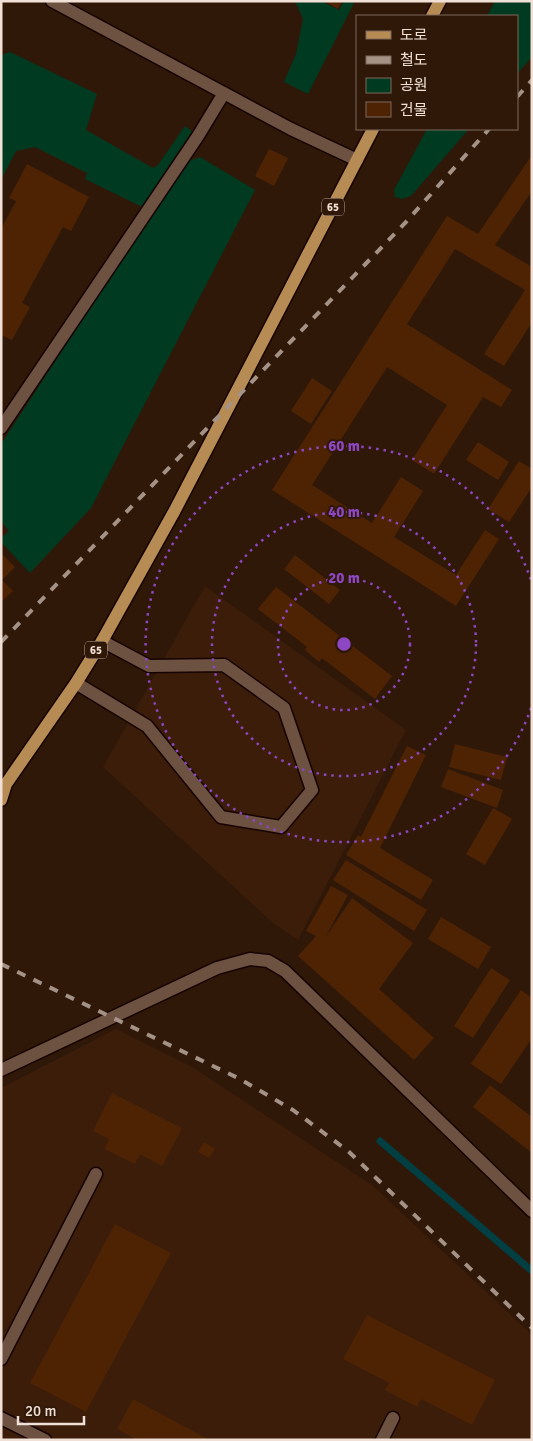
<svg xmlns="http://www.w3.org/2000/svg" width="533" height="1441" font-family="Signika,'Noto Sans KR',sans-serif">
<rect width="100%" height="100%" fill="#301809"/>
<!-- built -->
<path fill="#3b1d0a" d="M205,586L406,730L298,940L272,922L103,767Z
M116,1029L192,1067L372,1185L532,1335V1440H1V1088Z"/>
<!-- green -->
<path fill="#003a21" d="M295,1H321L339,10L344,1H355L308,94L284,82L296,54L303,19Z
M495,1H532V57L517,74V16H487Z
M10,52L97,94L86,130L153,168L158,165L185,126L192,131L142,207L85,179L87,173L35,147L16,151L1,180V55Z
M427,129H469L411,196L402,199L395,197L394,190Z
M200,157L255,190L91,508L30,573L1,542V538L9,531L1,521V444L132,244L189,161Z"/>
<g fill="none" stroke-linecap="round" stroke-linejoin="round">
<!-- stream -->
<path stroke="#013f43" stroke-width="7" d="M380,1141L532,1271"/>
</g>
<!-- building -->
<path fill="#4d2304" d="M324,1H342L338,9Z
M269,149L288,158L274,186L255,176Z
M532,155V191L495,245L532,267V322L504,366L484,354L525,290L455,249L407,324L512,390L501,407L483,397L434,474L412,460L447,405L387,367L312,485L372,523L401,477L423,491L394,537L456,575L485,530L499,539L456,606L272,490L447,216L478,234Z
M27,164L89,197L71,231L63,227L22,303L30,307L12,340L1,335V229L16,201L9,198Z
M312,378L332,391L311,424L291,411Z
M478,442L509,462L498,480L466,460Z
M519,461L532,469V487L509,522L488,509Z
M1,553L15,567L2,580L13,591L1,602Z
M295,555L340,590L329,604L284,569Z
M276,587L392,676L375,699L322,658L319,662L305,650L307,647L258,609Z
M455,744L507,757L501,780L449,767Z
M407,746L426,755L380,848L433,880L421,900L346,855L358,835L361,837Z
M448,769L503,790L497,808L441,787Z
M493,808L512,819L485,865L466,854Z
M346,860L427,910L414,931L333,880Z
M331,886L348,895L325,938L352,898L413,943L379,989L434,1038L414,1060L298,956L316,936L306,931Z
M441,917L491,947L478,969L428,939Z
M491,968L510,980L473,1038L454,1026Z
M521,990L532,998V1038L501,1084L471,1064Z
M490,1085L532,1117V1153L473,1107Z
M112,1093L182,1128L162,1166L140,1154L135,1164L104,1149L109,1139L93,1131Z
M204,1142L215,1149L209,1158L198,1152Z
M115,1224L171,1253L86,1412L30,1383Z
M367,1315L495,1380L472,1425L421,1399L417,1407L385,1390L389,1383L343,1359Z
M133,1399L206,1438L205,1440H137L117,1429Z"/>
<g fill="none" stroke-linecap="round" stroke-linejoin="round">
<defs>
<path id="service" d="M52,1L291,129L357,160
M1,428L198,136L224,93
M1,1359L96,1174
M1,1418L45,1440
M382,1440L393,1418"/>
<path id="minor" d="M76,683L147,726L221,817L281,827L312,790L284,708L224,665L149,666L102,641
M1,1070L217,968L250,959L268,961L285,971L532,1211"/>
<path id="primary" d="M432,16L440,1
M1,800L6,784L76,683L102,641L175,510L373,129"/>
</defs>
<!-- service casing -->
<use href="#service" stroke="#160300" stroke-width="15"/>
<!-- minor casing -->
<use href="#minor" stroke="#160300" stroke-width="15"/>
<!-- primary casing -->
<use href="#primary" stroke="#160300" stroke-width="15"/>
<!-- service -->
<use href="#service" stroke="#6d5141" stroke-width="12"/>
<!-- minor -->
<use href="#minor" stroke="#6d5141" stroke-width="12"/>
<!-- primary -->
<use href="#primary" stroke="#b78b54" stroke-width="12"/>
<!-- rail -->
<path stroke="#a59286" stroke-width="4" stroke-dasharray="9 9" stroke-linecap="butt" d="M517,97L532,80
M1,642L406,222L489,129
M1,964L238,1078L293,1110L348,1151L532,1328"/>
</g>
<!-- distance rings -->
<g fill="none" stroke="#8d47c2" stroke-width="2.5" stroke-dasharray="2.5 5">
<circle cx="344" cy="644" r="66"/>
<circle cx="344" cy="644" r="132"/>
<path d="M531 708A198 198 0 1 1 531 580"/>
</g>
<g text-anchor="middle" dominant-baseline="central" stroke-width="4" stroke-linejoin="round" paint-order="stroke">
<!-- shield labels -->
<g fill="#301809" stroke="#b7a498" stroke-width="1">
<rect x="322" y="198.5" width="22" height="17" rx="4"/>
<rect x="85" y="641.5" width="22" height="17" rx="4"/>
</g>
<g font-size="11" font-weight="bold" fill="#f1e0d6">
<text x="333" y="207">65</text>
<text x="96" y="650">65</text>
</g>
</g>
<circle cx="344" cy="644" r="8" fill="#8d47c2" stroke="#301809" stroke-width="2.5"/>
<g font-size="15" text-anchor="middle" font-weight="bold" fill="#8d47c2" stroke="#301809" stroke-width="4" stroke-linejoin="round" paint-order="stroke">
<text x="344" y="451">60 m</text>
<text x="344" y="517">40 m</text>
<text x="344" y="583">20 m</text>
</g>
<!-- border -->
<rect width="533" height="1441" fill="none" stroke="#f1e0d6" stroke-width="5"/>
<!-- legend -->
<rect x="356" y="15" width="162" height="115" fill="#301809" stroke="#7d685b"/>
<rect x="366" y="31" width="25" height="8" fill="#b78b54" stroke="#7d685b"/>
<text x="400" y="40" font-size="15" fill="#f1e0d6">도로</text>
<rect x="366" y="56" width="25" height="8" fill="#a59286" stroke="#7d685b"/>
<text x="400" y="65" font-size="15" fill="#f1e0d6">철도</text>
<rect x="366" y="78" width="25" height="15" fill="#003a21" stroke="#7d685b"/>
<text x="400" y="90" font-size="15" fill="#f1e0d6">공원</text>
<rect x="366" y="102" width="25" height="15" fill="#4d2304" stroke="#7d685b"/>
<text x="400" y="115" font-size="15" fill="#f1e0d6">건물</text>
<!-- scale -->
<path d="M18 1416v8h66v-8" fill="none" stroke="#f1e0d6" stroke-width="2.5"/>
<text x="25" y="1416" font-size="15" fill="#f1e0d6" stroke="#301809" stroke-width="4" paint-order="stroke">20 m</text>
</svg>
